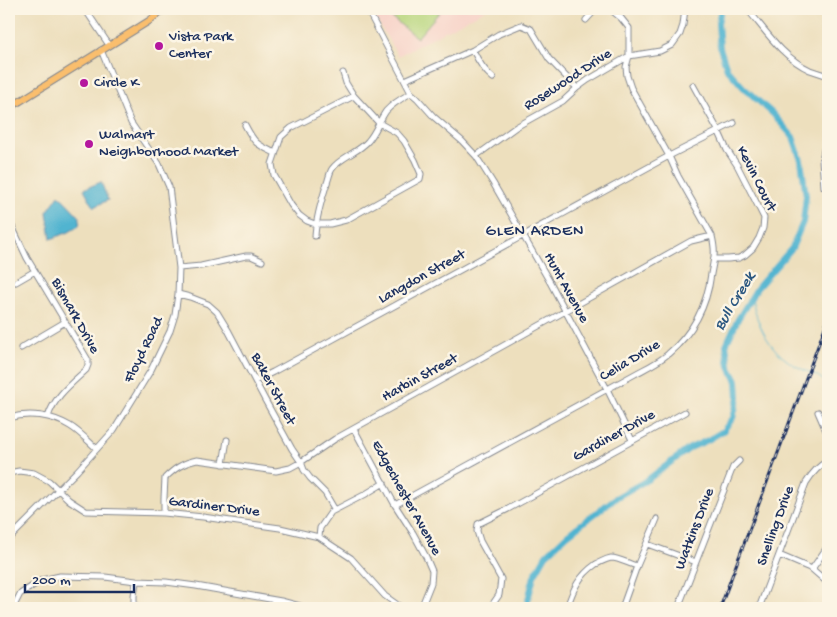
<svg xmlns="http://www.w3.org/2000/svg" width="837" height="617" font-family="'Gochi Hand',sans-serif">
<rect width="100%" height="100%" fill="#fcf5e5"/>
<filter id="ink" filterUnits="userSpaceOnUse"><feTurbulence type="fractalNoise" baseFrequency=".02" numOctaves="2"/><feDisplacementMap in="SourceGraphic" scale="10" xChannelSelector="R" yChannelSelector="G"/><feConvolveMatrix kernelMatrix="1 2 1 2 8 2 1 2 1" color-interpolation-filters="sRGB"/></filter>
<filter id="wash" filterUnits="userSpaceOnUse"><feTurbulence type="fractalNoise" baseFrequency=".0096" numOctaves="4" result="noise"/><feDisplacementMap in="SourceGraphic" scale="20" xChannelSelector="R" yChannelSelector="G"/><feGaussianBlur stdDeviation="1.12" result="paint"/><feColorMatrix in="noise" values="0 0 0 0 0 0 0 0 0 0 0 0 0 0 0 0 0 1.4 0 .05"/><feComposite in="paint" operator="in"/></filter>
<g filter="url(#wash)">
<rect width="100%" height="100%" fill="#eddfbd"/>
<!-- built -->
<path fill="#f7d1c7" d="M370,9H487L398,56Z"/>
<!-- green -->
<path fill="#b7d67d" stroke="#69826e" d="M398,9H442L417,38L391,17Z"/>
<!-- water -->
<path fill="#51b4d0" stroke="#367297" d="M101,182L108,200L94,207L84,189Z
M59,195L80,217L79,226L69,232L51,239L47,212Z"/>
<g fill="none" stroke-linecap="round" stroke-linejoin="round">
<!-- stream -->
<path stroke="#51b4d0" stroke-width="1" d="M752,297C756,324 769,350 794,365C802,370 811,372 819,377C822,379 825,382 828,384"/>
<!-- river -->
<path stroke="#51b4d0" stroke-width="6" d="M526,608L534,576L546,555L567,535L617,497L647,480L690,448L708,440L723,431L733,418L738,397L737,381L729,366L726,345L738,319L757,288L792,248L803,222L806,196L801,160L793,137L773,114L744,88L727,69L720,48L718,23L721,9"/>
</g>
</g>
<g filter="url(#ink)">
<g fill="none" stroke-linecap="round" stroke-linejoin="round">
<defs>
<path id="minor" d="M85,9L109,45
M367,9L411,93L417,98L434,117L462,141L476,156L493,183L551,284L607,389L632,440
M748,10C766,31 783,58 810,70C816,72 822,74 828,76
M586,20L596,9
M473,50C478,61 483,70 493,78
M343,73L346,83L354,96L379,123L397,133L404,141L415,160L421,174L420,179L346,220L330,224H315L307,221L299,215L291,205L274,175L272,164L281,137L291,128L354,96
M405,80L473,50L499,34L521,25L531,29L549,59L577,88
M693,85L718,130L727,150L737,165L757,204L764,218L763,228L759,238L753,248L745,255L739,258L728,259H715
M245,125C255,144 256,144 275,153
M476,156L516,127L563,101L577,88L588,80L617,63L629,56L660,51L672,45L680,34L683,25L685,9
M824,187L822,160L828,131
M9,220L27,258L88,360V365L86,370C71,384 54,397 48,417
M315,236C316,217 322,198 328,180C329,177 330,172 332,169C339,158 359,152 368,141C376,132 379,121 386,111C393,103 402,98 411,93
M179,268L201,266L246,256H251L262,261
M16,282L35,271
M178,294L190,297L208,304L217,312L228,330L265,400L292,449L301,462L304,470L310,478L325,493L335,510
M21,348L65,322
M255,381L273,372L669,156L734,123
M818,412L828,435
M9,418C29,412 52,415 70,426C80,432 88,441 97,449
M354,429L395,505L413,533L426,557L432,571L431,583L421,608
M223,464L227,440
M9,473L19,471L34,473L49,481L69,500L86,511L164,513L203,517L280,528L319,537L351,558L385,596L402,608
M395,505L635,374C646,368 659,362 668,354C693,333 707,306 711,274C714,258 716,253 712,236L678,176L669,156L631,88L627,76L626,67L629,56V28L621,18L610,9
M164,513V498L165,478C175,468 183,463 197,460L276,471L290,468L301,462L335,439L510,342L691,241L712,236
M319,537L320,528L331,512L364,495L384,483
M9,539L77,471L114,430L151,370L170,331L175,315L178,294L179,268L169,187L159,164L131,123L101,50
M647,544L696,562
M779,555L812,569L828,583
M812,569L828,546
M13,608L20,594L42,580L60,576L105,577L136,581L166,582L196,586L281,601L300,606L303,608
M134,608V596L136,581
M490,608L499,595L501,579L480,541L477,531L478,524L508,509L685,412
M567,608C573,589 579,576 596,564C601,562 605,559 611,558C619,558 629,564 637,566
M622,608L637,566L657,519
M678,608L733,467L739,461
M759,608L806,483C812,473 818,466 828,461
M823,608L828,604"/>
<path id="major" d="M9,108L149,21L164,9"/>
</defs>
<!-- minor casing -->
<use href="#minor" stroke="#84878e" stroke-width="7"/>
<!-- major casing -->
<use href="#major" stroke="#84878e" stroke-width="8"/>
<!-- minor -->
<use href="#minor" stroke="#fff" stroke-width="5"/>
<!-- major -->
<use href="#major" stroke="#fabe6d" stroke-width="6"/>
<defs>
<path id="rail" d="M720,608L828,319"/>
</defs>
<!-- rail casing -->
<use href="#rail" stroke="#1b2f5e" stroke-width="3"/>
<!-- rail -->
<use href="#rail" stroke="#fcf5e5" stroke-width="1" stroke-dasharray="4" stroke-linecap="butt"/>
</g>
</g>
<!-- markers -->
<g fill="#b5179e" stroke="#fcf5e5" stroke-width="2">
<circle cx="159" cy="46" r="5"/>
<circle cx="84" cy="83" r="5"/>
<circle cx="89" cy="144" r="5"/>
</g>
<g text-anchor="middle" dominant-baseline="central" stroke-width="5" stroke-linejoin="round" paint-order="stroke">
<!-- poi labels -->
<g font-size="15" fill="#1b2f5e" stroke="#fcf5e5" text-anchor="start">
<text x="169" y="37">Vista Park<tspan x="169" dy="17">Center</tspan></text>
<text x="94" y="83">Circle K</text>
<text x="99" y="135">Walmart<tspan x="99" dy="17">Neighborhood Market</tspan></text>
</g>
<!-- street labels -->
<g font-size="15" fill="#1b2f5e" stroke="#fcf5e5">
<text transform="translate(568 80) rotate(-33)">Rosewood Drive</text>
<text transform="translate(756 179) rotate(63)">Kevin Court</text>
<text transform="translate(422 277) rotate(-29)">Langdon Street</text>
<text transform="translate(566 288) rotate(61)">Hunt Avenue</text>
<text transform="translate(75 316) rotate(61)">Bismark Drive</text>
<text transform="translate(144 350) rotate(-64)">Floyd Road</text>
<text transform="translate(630 361) rotate(-31)">Celia Drive</text>
<text transform="translate(420 378) rotate(-29)">Harbin Street</text>
<text transform="translate(273 389) rotate(62)">Baker Street</text>
<text transform="translate(614 436) rotate(-29)">Gardiner Drive</text>
<text transform="translate(406 498) rotate(61)">Edgechester Avenue</text>
<text transform="translate(214 507) rotate(7)">Gardiner Drive</text>
<text transform="translate(776 526) rotate(-70)">Snelling Drive</text>
<text transform="translate(695 529) rotate(-69)">Watkins Drive</text>
</g>
<!-- neighbourhood labels -->
<g font-size="16" letter-spacing="1" fill="#1b2f5e" stroke="#fcf5e5">
<text x="535" y="232">GLEN ARDEN</text>
</g>
<!-- water labels -->
<g font-size="16" font-style="italic" fill="#2b5780" stroke="#fcf5e5">
<text transform="translate(736 302) rotate(-59)">Bull Creek</text>
</g>
</g>
<!-- margin -->
<rect width="837" height="617" fill="none" stroke="#fcf5e5" stroke-width="30"/>
<!-- scale -->
<path d="M25 584v8h109v-8" fill="none" stroke="#1b2f5e" stroke-width="2.5"/>
<text x="32" y="584" font-size="15" fill="#1b2f5e" stroke="#fcf5e5" stroke-width="4" paint-order="stroke">200 m</text>
</svg>
